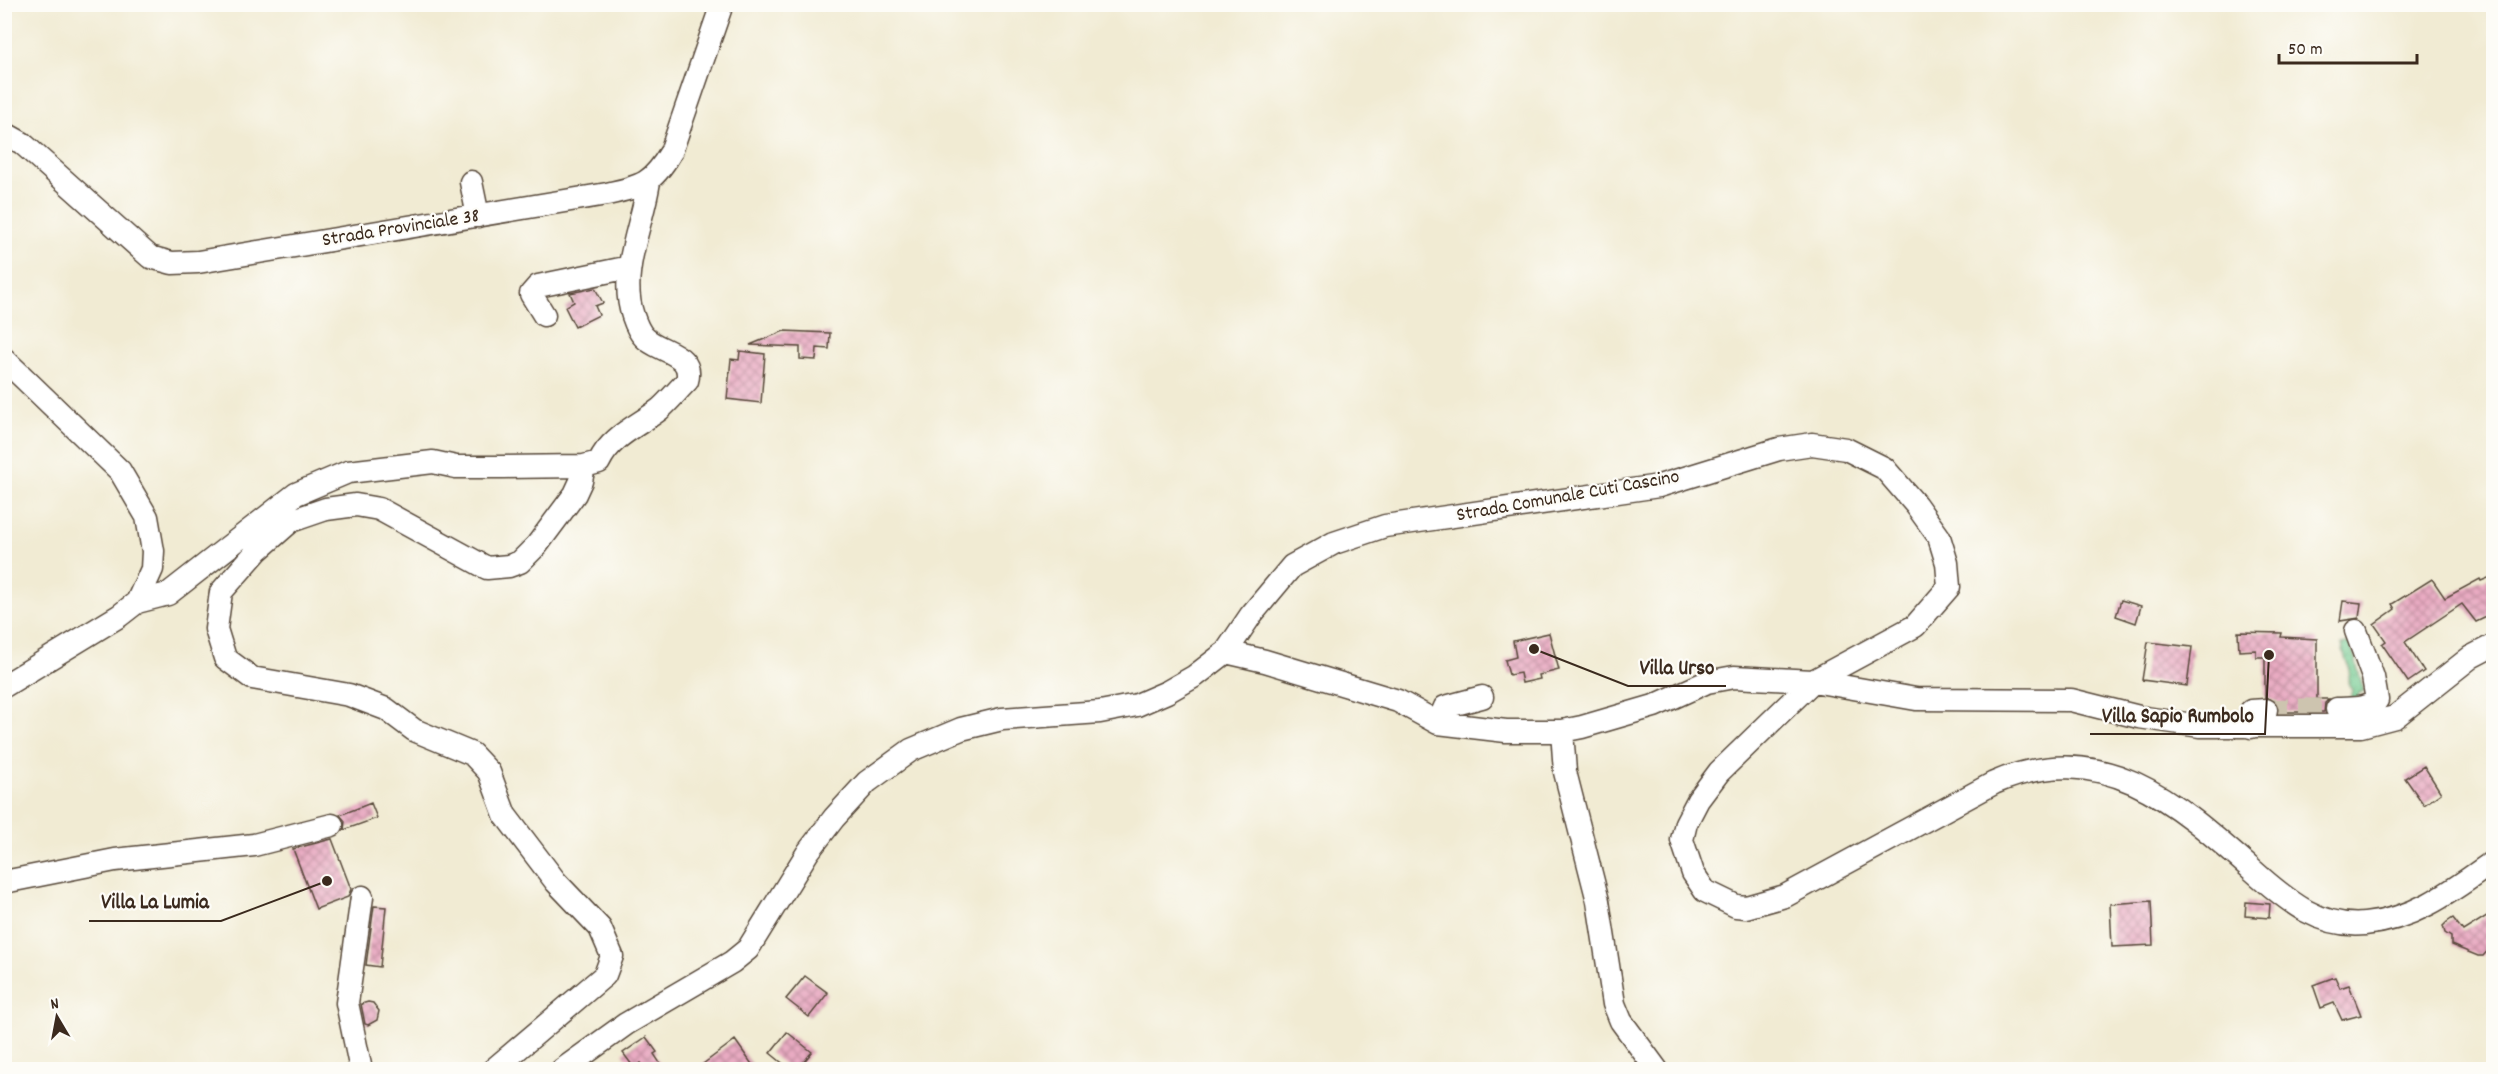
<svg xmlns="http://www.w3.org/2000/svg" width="2498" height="1074" font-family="Dekko,sans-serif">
<defs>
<pattern id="grass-dots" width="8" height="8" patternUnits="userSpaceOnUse" patternTransform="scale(1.5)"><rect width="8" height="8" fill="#73cb91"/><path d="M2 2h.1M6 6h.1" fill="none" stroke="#64ae7d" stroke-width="1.8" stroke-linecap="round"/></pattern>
<pattern id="building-cross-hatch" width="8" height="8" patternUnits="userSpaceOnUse" patternTransform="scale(1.5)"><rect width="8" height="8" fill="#e9abc2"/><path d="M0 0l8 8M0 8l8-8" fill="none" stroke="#be8b9d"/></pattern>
</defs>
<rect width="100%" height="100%" fill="#fdfcf7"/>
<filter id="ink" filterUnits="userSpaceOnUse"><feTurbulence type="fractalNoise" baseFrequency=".0167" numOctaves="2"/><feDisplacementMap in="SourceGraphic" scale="12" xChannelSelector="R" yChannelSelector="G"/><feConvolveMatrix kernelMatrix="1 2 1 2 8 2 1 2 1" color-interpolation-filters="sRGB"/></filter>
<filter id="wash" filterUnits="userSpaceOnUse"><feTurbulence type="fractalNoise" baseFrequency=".008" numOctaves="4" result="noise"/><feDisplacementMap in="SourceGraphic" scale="24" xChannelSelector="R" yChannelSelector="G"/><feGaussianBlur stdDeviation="1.35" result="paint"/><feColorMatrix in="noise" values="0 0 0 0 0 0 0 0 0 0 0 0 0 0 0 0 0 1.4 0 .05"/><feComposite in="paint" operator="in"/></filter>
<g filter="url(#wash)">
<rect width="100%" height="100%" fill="#f1ebd3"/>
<!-- grass -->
<path fill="url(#grass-dots)" stroke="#577a58" stroke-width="1.5" d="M2350,642L2364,691L2359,693L2358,698L2350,699L2352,690C2344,678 2351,679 2350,669L2346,661L2342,644Z"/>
<g id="blocks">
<!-- building -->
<path fill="url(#building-cross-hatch)" d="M595,288L603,303L595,306L599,315L575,327L565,307L574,302L570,293Z
M784,331L830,333L829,349L817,348L816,360L800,359V347L750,345Z
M740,351L765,354L761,403L727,399L731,359L739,360Z
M2493,576V614L2476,622L2462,604L2405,642L2424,671L2408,682L2382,644L2386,641L2374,624L2395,609L2392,604L2432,579L2445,598L2480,579L2481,581Z
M2121,600L2141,606L2136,623L2116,616Z
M2343,601L2361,603L2359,618L2340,621Z
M2238,632L2282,633L2281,637L2317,639V699H2329L2325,703L2324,712H2279L2277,702L2265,697V657H2256V650L2239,651Z
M1549,633L1559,670L1539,675L1540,679L1522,683L1520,673L1509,675L1505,660L1516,657L1513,641Z
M2148,642L2192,647L2187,686L2142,680Z
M2424,766L2441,793L2424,805L2405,778Z
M371,803L377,818L344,830L345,821L340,815Z
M332,839L351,889L348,897L316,909L293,849Z
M2151,901L2153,945L2112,947L2110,904Z
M2246,902L2270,904L2269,918L2245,916Z
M374,906L386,907L380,967L366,965Z
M2493,912V945L2483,956H2478L2451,945V937L2445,933L2443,926L2447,922L2453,918L2463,931Z
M805,976L828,993L809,1017L786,999Z
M2335,977L2340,988L2349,985L2361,1015L2342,1020L2334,1003L2321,1008L2313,985Z
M368,1002L373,1003L379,1011L377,1020L368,1025L365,1024L361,1004Z
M787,1032L812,1052L797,1070H791L770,1053Z
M646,1037L657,1052L654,1054L660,1063L652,1070H646L641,1063L635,1069L623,1053Z
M735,1040L756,1070H695Z"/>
</g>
</g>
<g filter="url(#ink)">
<use href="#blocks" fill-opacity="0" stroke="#564739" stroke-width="1.5"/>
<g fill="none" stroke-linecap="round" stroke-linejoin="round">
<!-- minor-tunnel -->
<path stroke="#cdc4af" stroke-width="22" stroke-dasharray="22 11" stroke-linecap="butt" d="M2266,710L2337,709"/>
<defs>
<path id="minor" d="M4,133L22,143L150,257L172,263L198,262L607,194C643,186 652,184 671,152L722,4
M471,182L478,216
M544,315L531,294L538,286L630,267
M4,359L120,471L147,517L153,551L152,569L137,602L119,616L4,686
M137,602L168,594L296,494L348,472L433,462L456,467H503L584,466L599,462C611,436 638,426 660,409C669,401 678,390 687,381C695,353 658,352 644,337C639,332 635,322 633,316C618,273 643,224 649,181
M1226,652L1265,661L1398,701L1438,723L1506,731H1562L1582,727L1654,706L1707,682L1734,677L1813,681L1916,699L2071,700L2139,717L2200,726H2361L2395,717L2471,657L2494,645
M2337,709C2351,708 2366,710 2377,700L2373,677L2356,631
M1438,723L1445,707L1482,697
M2251,727V711L2266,710
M1562,731L1565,772L1598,901L1614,1004L1621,1021L1657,1070
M4,882L115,860L254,845L332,825
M361,1070L347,1003L362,897
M493,1070L605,975L612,956L600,928L556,882L505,815L489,772L472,754L414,730L386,709L349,695L252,678L225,658L216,629L221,592L258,550L291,521L326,509L356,505L379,509L487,568L509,566L520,562L537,545L575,494L581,481L584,466
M562,1070L626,1024L732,962L748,949L808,852L834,818L867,782L911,750L961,729L1002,719L1100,712L1137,705L1167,692L1195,676L1226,652L1251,615L1292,566L1334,543L1385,526L1659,486L1779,449L1812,444L1846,449L1884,468L1916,505L1939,537L1947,563L1949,587L1915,626L1813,681L1719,772L1698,800L1686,823L1682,840L1693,873L1705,891L1736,906L1746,907L1785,896L1994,783C2105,735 2179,805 2258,875C2289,902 2320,928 2365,924C2416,919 2453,890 2494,861"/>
</defs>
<!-- minor casing -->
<use href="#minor" stroke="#564739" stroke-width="25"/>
<!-- minor -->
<use href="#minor" stroke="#fff" stroke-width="22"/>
</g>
</g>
<g text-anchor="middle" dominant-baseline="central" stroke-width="4.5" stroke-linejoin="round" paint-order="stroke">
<!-- street labels -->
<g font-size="20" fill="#3b2a1e" stroke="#fdfcf7">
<text transform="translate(401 229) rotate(-9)">Strada Provinciale 38</text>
<text transform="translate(1568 497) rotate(-10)">Strada Comunale Cuti Cascino</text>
</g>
</g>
<!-- callouts -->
<path fill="none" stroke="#3b2a1e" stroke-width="2" d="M1534 649L1628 686H1726M2269 655L2265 734H2090M327 881L221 921H89"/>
<g fill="#3b2a1e" stroke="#fdfcf7" stroke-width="2">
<circle cx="1534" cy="649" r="6"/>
<circle cx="2269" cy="655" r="6"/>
<circle cx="327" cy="881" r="6"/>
</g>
<g font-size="21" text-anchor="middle" font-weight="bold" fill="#3b2a1e" stroke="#fdfcf7" stroke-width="4.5" stroke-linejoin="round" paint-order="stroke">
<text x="1677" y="674">Villa Urso</text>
<text x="2178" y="722">Villa Sapio Rumbolo</text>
<text x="155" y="908">Villa La Lumia</text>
</g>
<!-- margin -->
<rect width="2498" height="1074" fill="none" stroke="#fdfcf7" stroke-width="24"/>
<!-- north arrow -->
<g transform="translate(57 1017) rotate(350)" stroke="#fdfcf7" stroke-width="4.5" paint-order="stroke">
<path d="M0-4.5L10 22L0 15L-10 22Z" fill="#3b2a1e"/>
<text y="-9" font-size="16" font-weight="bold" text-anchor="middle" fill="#3b2a1e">N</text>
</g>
<!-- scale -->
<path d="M2279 54v9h138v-9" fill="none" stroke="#3b2a1e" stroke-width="3"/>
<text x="2288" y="54" font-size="18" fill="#3b2a1e" stroke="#fdfcf7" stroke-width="4.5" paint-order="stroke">50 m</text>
</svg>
